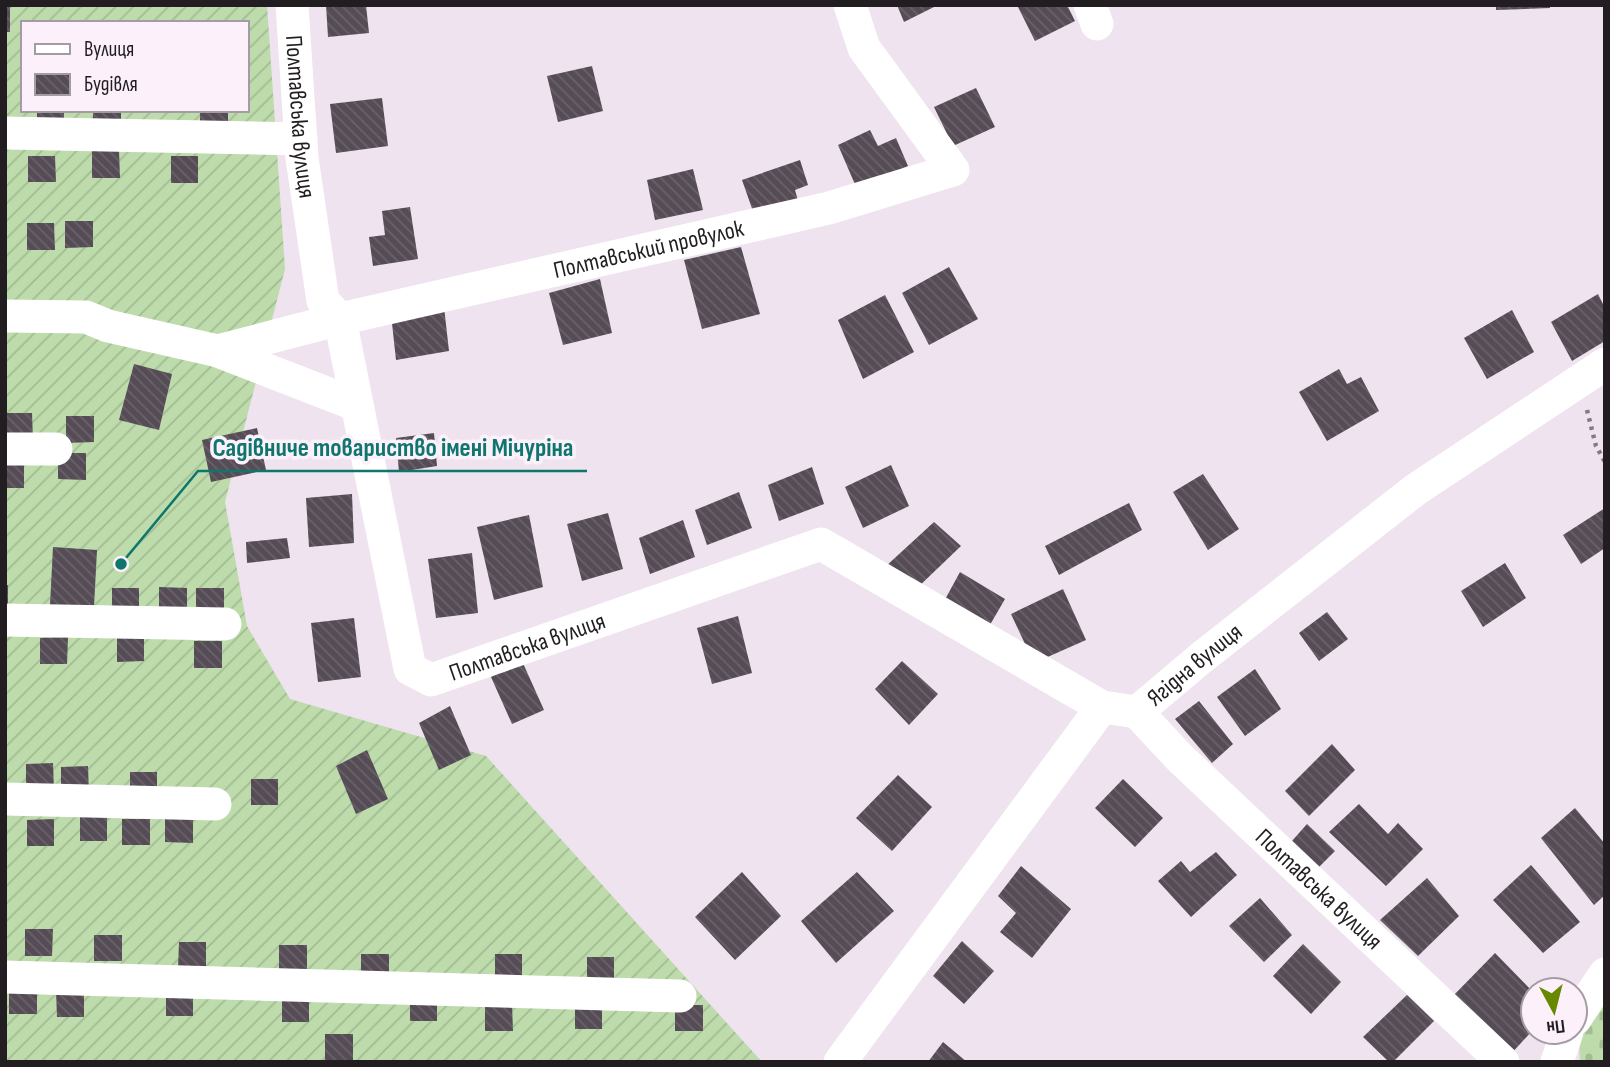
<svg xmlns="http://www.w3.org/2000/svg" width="1610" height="1067" font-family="'Sofia Sans Condensed',sans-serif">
<defs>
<pattern id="cemetery-stones" width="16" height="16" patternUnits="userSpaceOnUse" patternTransform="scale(1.75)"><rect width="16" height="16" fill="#bddbab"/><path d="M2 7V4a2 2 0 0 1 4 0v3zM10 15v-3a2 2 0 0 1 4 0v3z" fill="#a2bc93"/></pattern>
<pattern id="garden-furrows" width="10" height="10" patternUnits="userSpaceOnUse" patternTransform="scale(1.75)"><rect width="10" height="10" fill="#bddbab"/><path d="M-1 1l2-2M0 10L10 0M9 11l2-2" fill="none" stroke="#a2bc93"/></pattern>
<pattern id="building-back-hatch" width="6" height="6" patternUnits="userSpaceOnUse" patternTransform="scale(1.75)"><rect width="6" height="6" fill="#554c55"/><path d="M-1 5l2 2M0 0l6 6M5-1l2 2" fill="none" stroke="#6a626a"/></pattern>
</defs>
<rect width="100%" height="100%" fill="#eee3ee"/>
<!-- cemetery -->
<path fill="url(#cemetery-stones)" d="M1605,992V1062H1580L1579,1038Z"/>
<!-- garden -->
<path fill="url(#garden-furrows)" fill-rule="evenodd" d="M5,5H267L285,269L225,502L247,626L290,699L486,756L762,1062H5ZM23,23H247V110H23Z"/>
<!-- building -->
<path fill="url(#building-back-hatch)" d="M5,5H10V32H5Z
M326,5H366L369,33L328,37Z
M897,5H938L904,22Z
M1017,5H1067L1075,21L1035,41Z
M1496,5H1550V8L1496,10Z
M592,66L603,111L558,122L547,76Z
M976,88L995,127L953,146L934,107Z
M382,98L388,146L336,153L330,104Z
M37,110H64V121H37Z
M93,110H121V123H93Z
M200,110H228V129H200Z
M870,130L878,146L896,138L908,166L857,189L838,145Z
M92,151H119L120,178H92Z
M28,156H55L56,182H28Z
M171,156H198V183H171Z
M800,160L808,185L795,190L799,204L755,217L742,180Z
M693,169L703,210L655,220L647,180Z
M410,207L418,259L373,266L369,237L385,235L382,211Z
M65,221H93V247L65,248Z
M27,223H54L55,250H27Z
M741,247L760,314L702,329L684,260Z
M949,267L978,319L929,345L902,293Z
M600,279L612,333L563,345L549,293Z
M1598,294L1605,308V341L1572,361L1551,322Z
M885,295L914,352L863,379L838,320Z
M444,307L449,351L396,360L391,314Z
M1512,310L1534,352L1487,379L1464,338Z
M134,364L172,374L159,430L119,420Z
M1339,369L1347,384L1361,377L1379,411L1327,441L1299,392Z
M5,413H32L33,440L5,439Z
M66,416H94V442L66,443Z
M257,428L266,470L211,482L202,440Z
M434,433L437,466L399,472L396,438Z
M58,453H86V480L58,479Z
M5,461H24V488H5Z
M891,465L909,506L863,528L845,487Z
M812,467L824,504L779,521L768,485Z
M1203,474L1239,529L1208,550L1173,492Z
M739,492L752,528L707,545L695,510Z
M352,494L354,543L309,547L306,498Z
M1129,503L1142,530L1059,575L1045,546Z
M1605,508V548L1581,564L1563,535Z
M608,513L623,569L582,581L567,524Z
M529,515L543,587L494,600L477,527Z
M683,520L695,557L650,574L639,538Z
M934,522L961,546L914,591L885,567Z
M287,538L290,558L247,563L246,542Z
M53,547L97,550L94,607L50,605Z
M472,553L478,613L436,618L428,559Z
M1505,563L1526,598L1483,627L1461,591Z
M960,572L1005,599L987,630L942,605Z
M5,585H8V611H5Z
M159,587L187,588V614H159Z
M112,588H139V615H112Z
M196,588H224V614L196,615Z
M1063,589L1086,640L1034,663L1011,614Z
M1327,612L1348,639L1319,661L1299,633Z
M738,616L752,673L712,684L697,628Z
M354,618L361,677L318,682L311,623Z
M117,635H144V661L117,662Z
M68,637L67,664H40V638Z
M194,641H222V668H194Z
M522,661L544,710L512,724L491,677Z
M902,661L938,694L909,725L875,689Z
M1255,669L1281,709L1245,736L1217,697Z
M1199,701L1233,744L1212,763L1175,719Z
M450,706L471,755L439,770L419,723Z
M1332,744L1355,770L1309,816L1285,791Z
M367,750L388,799L356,814L336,766Z
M53,763L54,790H26V764Z
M88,766L89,793H61V767Z
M130,772H157V799L130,798Z
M898,775L932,807L892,851L856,818Z
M251,779H278V805H251Z
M1123,779L1163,818L1135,847L1095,808Z
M1359,804L1388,834L1398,823L1423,849L1386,886L1329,832Z
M1575,808L1605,844V895L1594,905L1541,838Z
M80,814L107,815V841H80Z
M165,816H193V843L165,842Z
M54,819V846H27V820Z
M122,819H150V845H122Z
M1307,824L1335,851L1319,867L1292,841Z
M1216,852L1237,875L1191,917L1158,881L1181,861L1190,872Z
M1531,865L1580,922L1543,953L1493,900Z
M1021,866L1071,909L1032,958L1000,932L1016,913L998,896Z
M742,872L781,916L735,960L695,917Z
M857,872L894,911L836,963L801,921Z
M1427,878L1459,916L1418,956L1380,920Z
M1260,898L1292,935L1264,962L1229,926Z
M25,929H53L52,956H25Z
M94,935H122V961H94Z
M962,941L994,971L964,1004L933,976Z
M179,942H206V969H178Z
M1303,944L1341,982L1311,1014L1273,976Z
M279,945H307V971L279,972Z
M1495,953L1533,992V1030L1510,1055L1453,996Z
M361,954H389V981L361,980Z
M495,954H522V980H495Z
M587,957H614V984H587Z
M9,987H37V1014H9Z
M166,989H193V1016H166Z
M84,990V1017H57L56,991Z
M437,994V1021H410V995Z
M1407,995L1434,1021L1393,1062H1389L1363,1037Z
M282,996H309V1022H282Z
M602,1002V1029H575V1003Z
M485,1004H512L513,1031H485Z
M675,1005H703V1031H675Z
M325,1034H353V1060L325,1061Z
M943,1042L967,1062H928Z"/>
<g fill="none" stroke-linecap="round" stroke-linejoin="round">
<!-- path -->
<path stroke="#827b82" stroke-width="4.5" stroke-dasharray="3.5 5" stroke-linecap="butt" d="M1587,410L1596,446L1605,462"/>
<!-- minor -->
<g stroke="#fff" stroke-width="33">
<path id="s1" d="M292,5L302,158L323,301L340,319L410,669L431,680L821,544L1102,707"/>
<path d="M1090,5L1097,24"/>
<path d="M5,133L301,139"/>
<path id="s2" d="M5,316L86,317L108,326L218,351L340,319L829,208L953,170L864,48L850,5"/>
<path d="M218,351L357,405"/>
<path d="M5,449H56"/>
<path d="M5,620L225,624"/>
<path id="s3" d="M1137,712L1180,758L1503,1062"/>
<path d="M5,799L215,804"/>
<path d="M5,977L680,996"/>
<path d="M1575,1019L1605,974"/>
<path id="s4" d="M840,1062L1102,707L1137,712L1201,658L1415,490L1605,364"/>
<path d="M1557,1062L1567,1032"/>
</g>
</g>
<g text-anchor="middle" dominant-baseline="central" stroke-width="7" stroke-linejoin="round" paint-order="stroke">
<!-- street labels -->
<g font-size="24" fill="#211d21" stroke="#fcf1fb">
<text stroke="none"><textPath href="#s1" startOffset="112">Полтавська вулиця</textPath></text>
<text stroke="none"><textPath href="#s2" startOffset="660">Полтавський провулок</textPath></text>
<text stroke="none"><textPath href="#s1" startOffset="805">Полтавська вулиця</textPath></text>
<text stroke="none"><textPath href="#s4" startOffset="551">Ягідна вулиця</textPath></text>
<text stroke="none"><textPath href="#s3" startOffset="254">Полтавська вулиця</textPath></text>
</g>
</g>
<!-- callouts -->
<path fill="none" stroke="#0f766e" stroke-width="2.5" d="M121 564L198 471H587"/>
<circle fill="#0f766e" stroke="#fcf1fb" stroke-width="2.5" cx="121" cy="564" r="7"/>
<g font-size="26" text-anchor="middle" font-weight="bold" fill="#0f766e" stroke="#fcf1fb" stroke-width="7" stroke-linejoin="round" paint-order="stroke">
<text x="393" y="456">Садівниче товариство імені Мічуріна</text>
</g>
<!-- border -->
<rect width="1610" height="1067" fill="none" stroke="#211d21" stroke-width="14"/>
<!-- legend -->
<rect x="21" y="21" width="228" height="91" fill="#fcf1fb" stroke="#a49ca4" stroke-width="2"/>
<rect x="35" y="44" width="35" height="10" fill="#ffffff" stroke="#a49ca4" stroke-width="2"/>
<text x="84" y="56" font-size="21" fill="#211d21">Вулиця</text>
<rect x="35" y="74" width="35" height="21" fill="url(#building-back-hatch)" stroke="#a49ca4" stroke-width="2"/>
<text x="84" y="91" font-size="21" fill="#211d21">Будівля</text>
<!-- north arrow -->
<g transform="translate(1554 1011) rotate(173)"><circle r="33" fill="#fcf1fb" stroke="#a49ca4" stroke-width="2"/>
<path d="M0-5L12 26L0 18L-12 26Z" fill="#698802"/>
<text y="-10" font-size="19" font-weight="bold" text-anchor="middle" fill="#211d21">Пн</text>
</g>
</svg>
